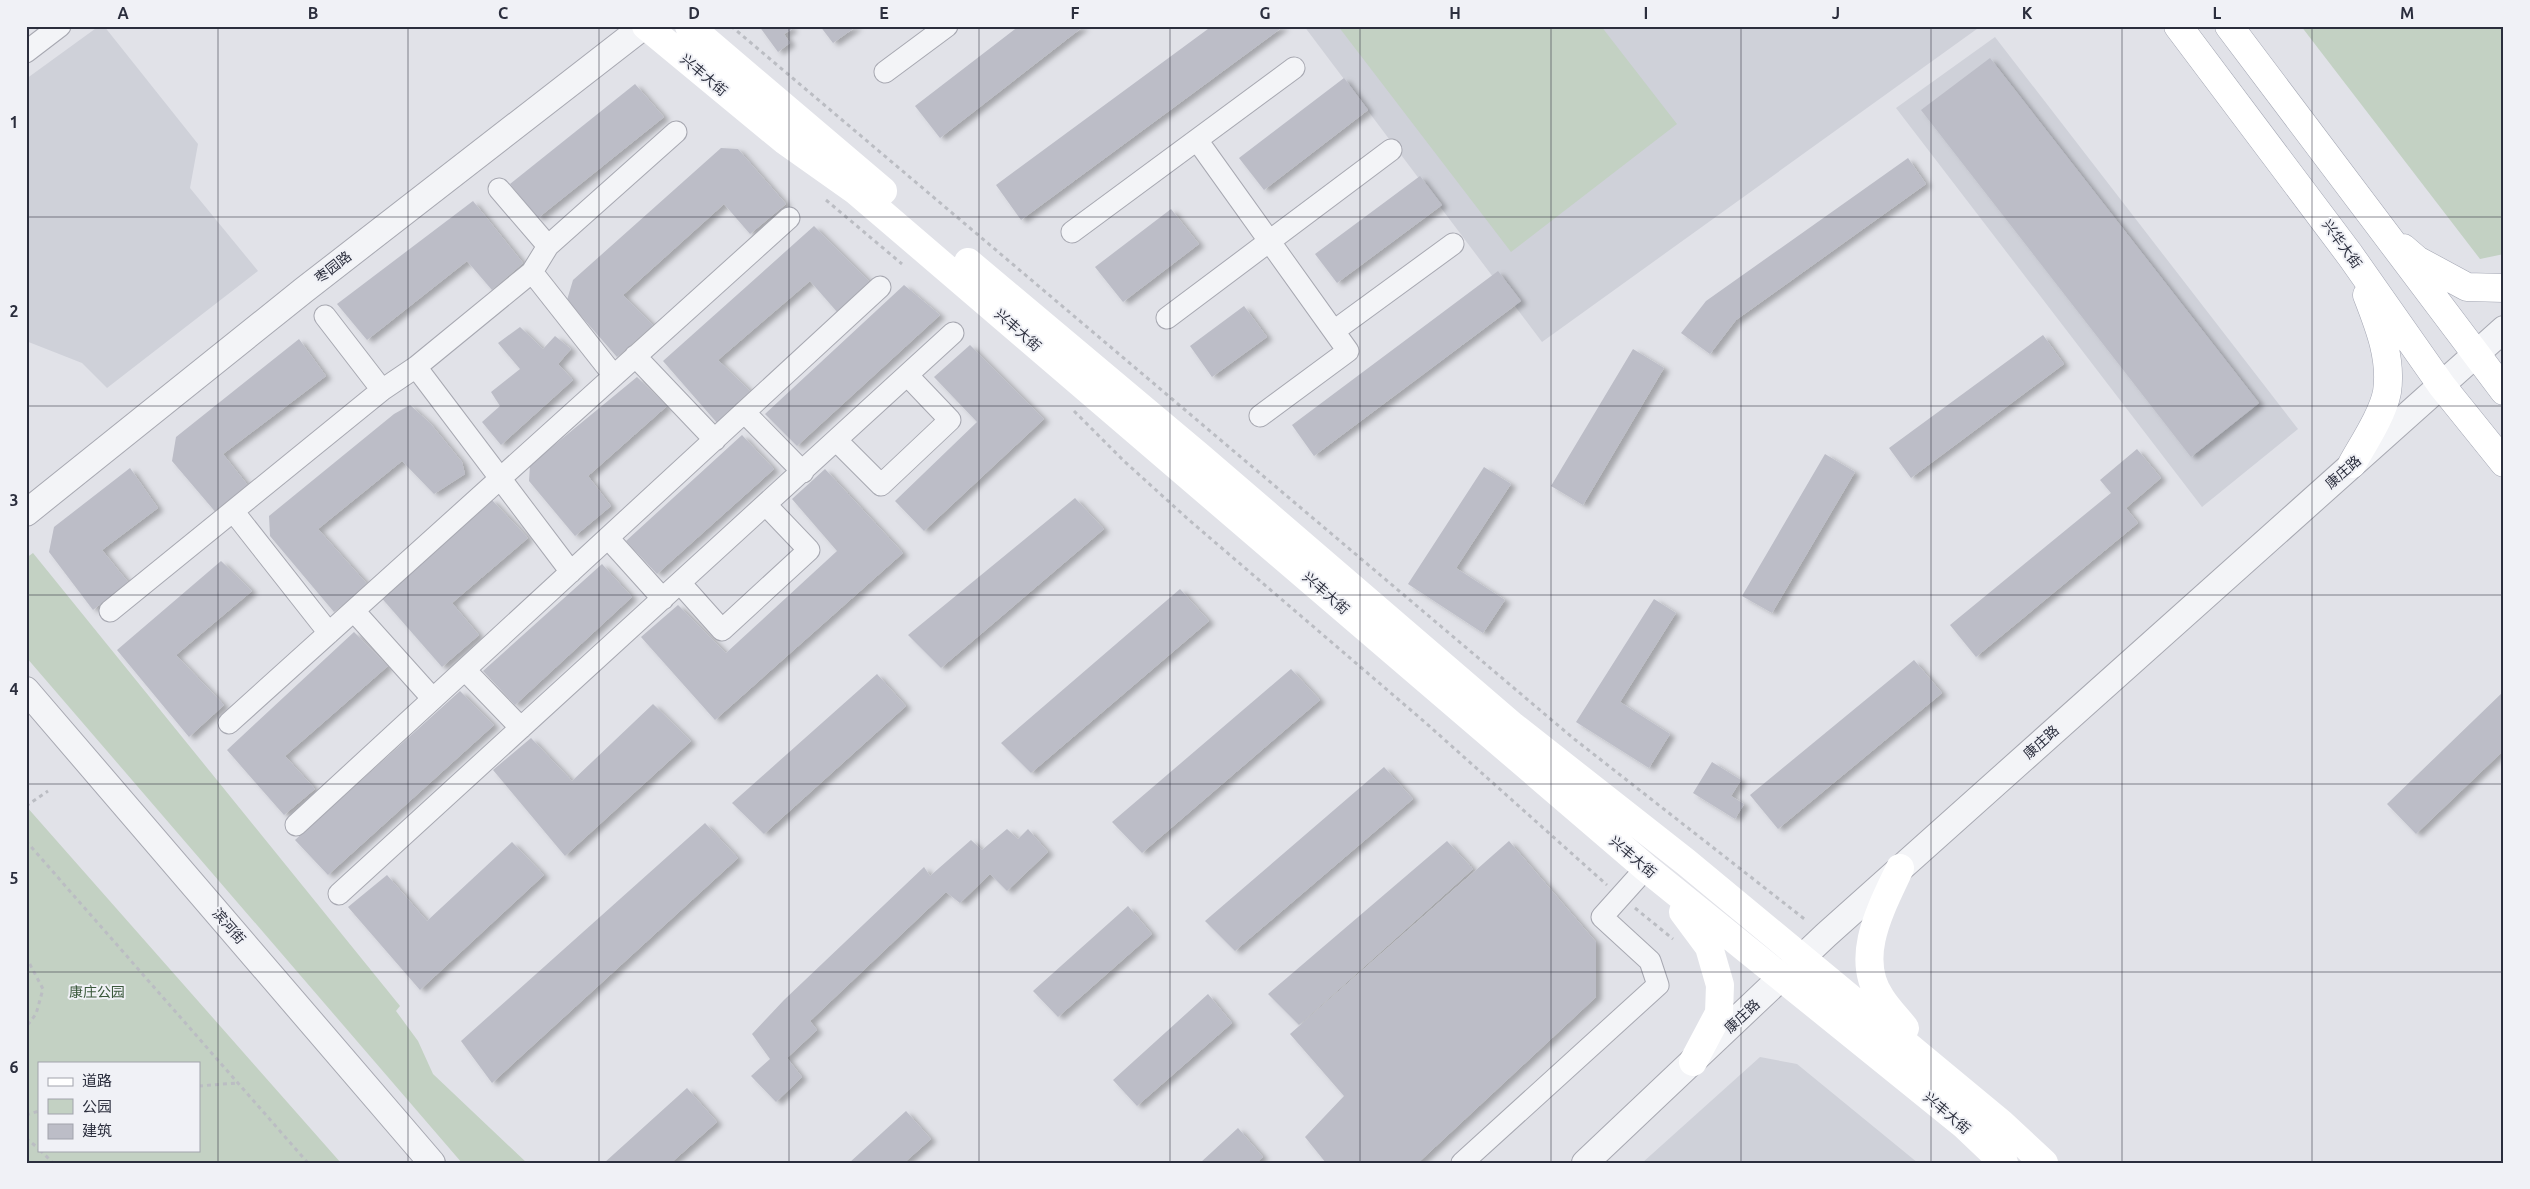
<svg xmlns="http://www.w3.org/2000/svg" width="2530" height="1189" font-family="Ubuntu,'Noto Sans SC',sans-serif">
<defs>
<filter id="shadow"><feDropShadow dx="5.5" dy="3" stdDeviation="2.5" flood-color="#0004"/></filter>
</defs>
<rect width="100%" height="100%" fill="#e1e2e8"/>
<!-- built -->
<path fill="#cfd1d9" d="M99,26H104L198,144L190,188L258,271L107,388L82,363L26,341V79Z
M1304,26H1981L1542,342Z
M1995,37L2298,429L2202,507L1896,108Z
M1760,1057L1797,1064L1918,1163H1642Z"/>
<!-- green -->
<path fill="#c3d1c3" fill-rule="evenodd" d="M1338,26H1601L1677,124L1511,252Z
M2301,26H2504V254L2480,259Z
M33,553L400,1006L396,1011L418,1041L433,1074L527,1163H462L26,657V558Z
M26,806L341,1163H26ZM39,1063H199V1150H39Z"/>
<!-- building -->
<path fill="#bcbdc7" filter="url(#shadow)" d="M759,26H790L792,29L784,34L790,43L778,52Z
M820,26H857L833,43Z
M1019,26H1084L940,138L915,106Z
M1212,26H1284L1021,220L996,185Z
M1990,58L2259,403L2191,457L1921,110Z
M1344,78L1368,110L1264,190L1239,158Z
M635,84L664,117L538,218L510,184Z
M721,148L738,149L786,204L750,234L724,204L623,295L653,325L617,357L567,300L573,280Z
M1908,158L1926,184L1736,320L1710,354L1681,333L1706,301Z
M1420,176L1442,205L1337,283L1315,254Z
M473,201L523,263L492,290L467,261L367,340L337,304Z
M1171,209L1199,244L1123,302L1095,267Z
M814,226L871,283L838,313L810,281L718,360L752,393L718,424L663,361Z
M1498,271L1521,301L1314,456L1292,425Z
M904,285L940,315L797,446L765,414Z
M1244,306L1267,337L1212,377L1190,346Z
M520,327L543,349L555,336L571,349L558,364L573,380L501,445L482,422L500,406L491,392L520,369L498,343Z
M2043,335L2064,364L1911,478L1889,448Z
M299,339L326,376L223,454L250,488L218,515L172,461L176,437Z
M970,345L1044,419L924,531L895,501L977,422L934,377Z
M1633,349L1664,368L1583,505L1551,486Z
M637,377L667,406L588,476L611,506L575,536L529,481L530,465Z
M410,405L430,423L462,462L465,474L434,494L402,461L318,529L368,585L334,612L270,536L269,516L394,414Z
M742,435L774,469L657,574L626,541Z
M2137,449L2161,478L2126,508L2138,523L1976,657L1950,625L2111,493L2100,480Z
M1825,454L1855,472L1772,613L1742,596Z
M1484,467L1511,484L1456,568L1505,600L1483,633L1408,584Z
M130,468L158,508L102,550L128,582L93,610L49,552L54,527Z
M825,469L903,553L715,720L641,637L678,605L726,653L837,551L792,499Z
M1075,498L1104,529L941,668L908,635Z
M491,499L528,538L452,603L479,635L442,667L379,595Z
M221,561L252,591L176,655L224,705L189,737L117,650Z
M602,564L632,597L515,705L483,671Z
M1180,589L1209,621L1031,773L1001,743Z
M1654,599L1676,613L1620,702L1670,734L1649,768L1576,722Z
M354,632L388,666L285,756L315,789L284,815L227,750Z
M1914,660L1942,693L1778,829L1750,795Z
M1291,669L1320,700L1142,853L1112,822Z
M877,674L906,706L764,834L732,803Z
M460,691L494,725L328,875L295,840Z
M2504,691V750L2416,834L2387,804Z
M653,704L691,741L565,856L493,770L531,738L572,781Z
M1712,762L1741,780L1731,796L1744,804L1735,819L1693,793Z
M1384,767L1413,799L1235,951L1205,921Z
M705,823L738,858L492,1083L461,1041Z
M1007,829L1018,839L1028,829L1048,852L1007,891L990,874L960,903L946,892L810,1021L817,1030L787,1058L802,1077L776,1102L751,1076L770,1059L752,1034L784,1000L924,867L930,876L971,840L982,850Z
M1447,841L1473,869L1299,1025L1268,994Z
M1509,841L1596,942V997L1418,1163H1326L1305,1137L1344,1096L1290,1034Z
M512,842L544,875L420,990L348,907L387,875L427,921Z
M1128,906L1152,934L1058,1017L1033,991Z
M1208,994L1232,1023L1137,1106L1113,1080Z
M687,1088L717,1122L671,1163H604Z
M906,1111L931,1139L904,1163H849Z
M1238,1128L1263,1157L1256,1163H1200Z"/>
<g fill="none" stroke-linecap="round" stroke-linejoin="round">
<defs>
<path id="minor" d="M26,52L60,26
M885,72L947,26
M1197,140L1348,351L1260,416
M499,189L548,246
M1072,232L1294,68
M532,272L614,376
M325,316L382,390
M1167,318L1391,150
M1334,331L1453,244
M635,356L715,440
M416,367L571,572
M744,412L803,472
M837,441L881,485L950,420L908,376
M233,511L329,633
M608,538L663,599
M680,583L722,630L809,550L766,505
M110,611L382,390L416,367L532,272L548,246L676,132
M354,611L433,699
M465,670L521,728
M229,723L789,218
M296,825L880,287
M339,894L953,333
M1462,1163L1658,985L1650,961L1602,917L1646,868"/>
<path id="tertiary" d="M26,513L304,290L644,26
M26,690L432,1163
M1585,1163L1826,935L2504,329"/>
<path id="primary" d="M2178,26L2350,255L2442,386L2504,463
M2229,26L2504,391
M2403,248L2417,260L2467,287L2504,288
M2352,464C2363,444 2383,414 2387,392C2392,358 2379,326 2367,295"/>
</defs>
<!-- minor casing -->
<use href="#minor" stroke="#a7a8b1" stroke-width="23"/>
<!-- tertiary casing -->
<use href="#tertiary" stroke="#a7a8b1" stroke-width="28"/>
<!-- primary casing -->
<use href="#primary" stroke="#a2a5b2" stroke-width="29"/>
<!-- path -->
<path stroke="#bbbdc3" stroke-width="3" stroke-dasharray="4 4" stroke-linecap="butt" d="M731,26L1573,738L1807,921
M826,200L902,264
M1074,411L1124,461L1189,520L1427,724L1607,885
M26,806L48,791
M26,841L308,1163
M1635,908L1673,939
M26,957L43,989L36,1014L26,1027
M199,1086L237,1083
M26,1115L39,1111
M26,1138L39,1149
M40,1150L53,1163"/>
<!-- minor -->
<use href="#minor" stroke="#f3f4f7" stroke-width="21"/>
<!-- tertiary -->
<use href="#tertiary" stroke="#f3f4f7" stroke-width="26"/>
<!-- secondary -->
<path stroke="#fff" stroke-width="28" d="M646,26L784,140L856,191L1646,868L1964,1125L2004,1163
M689,26L883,191
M968,262L1199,456L1513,726L1686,862L2001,1123L2044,1163
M1900,868C1882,907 1853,957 1881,998C1888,1009 1897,1018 1905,1028
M1683,912L1709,947L1720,985L1719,1013L1693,1062"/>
<!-- primary -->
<use href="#primary" stroke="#fff" stroke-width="28"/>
</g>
<!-- grid -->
<path fill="none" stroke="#2b2e3d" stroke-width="1" stroke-opacity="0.55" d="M218,26V1163M408,26V1163M599,26V1163M789,26V1163M979,26V1163M1170,26V1163M1360,26V1163M1551,26V1163M1741,26V1163M1931,26V1163M2122,26V1163M2312,26V1163M26,217H2504M26,406H2504M26,595H2504M26,784H2504M26,972H2504"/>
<g text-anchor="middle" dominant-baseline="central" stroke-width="4" stroke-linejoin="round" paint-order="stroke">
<!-- street labels -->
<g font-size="14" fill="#2b2e3d" stroke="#f0f1f6">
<text transform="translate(704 75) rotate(40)">兴丰大街</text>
<text transform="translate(2342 244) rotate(54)">兴华大街</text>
<text transform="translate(333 267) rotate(-38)">枣园路</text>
<text transform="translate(1018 330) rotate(41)">兴丰大街</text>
<text transform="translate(2343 472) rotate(-41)">康庄路</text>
<text transform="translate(1326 593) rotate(41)">兴丰大街</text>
<text transform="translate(2041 742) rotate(-42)">康庄路</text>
<text transform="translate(1633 857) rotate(40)">兴丰大街</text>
<text transform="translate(229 926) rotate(49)">滨河街</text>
<text transform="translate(1742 1016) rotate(-43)">康庄路</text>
<text transform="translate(1947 1113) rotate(40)">兴丰大街</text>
</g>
<!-- park labels -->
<g font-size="14" fill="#3a583b" stroke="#f0f1f6">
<text x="97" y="992">康庄公园</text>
</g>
</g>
<!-- border -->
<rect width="2530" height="1189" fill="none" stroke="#f0f1f6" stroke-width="55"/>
<!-- legend -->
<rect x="38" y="1062" width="162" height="90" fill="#f0f1f6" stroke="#a1a3ac"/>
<rect x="48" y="1078" width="25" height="8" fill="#ffffff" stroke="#a1a3ac"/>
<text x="82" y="1086" font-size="15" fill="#2b2e3d">道路</text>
<rect x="48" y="1099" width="25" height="15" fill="#c3d1c3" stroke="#a1a3ac"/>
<text x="82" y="1112" font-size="15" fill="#2b2e3d">公园</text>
<rect x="48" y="1124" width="25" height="15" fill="#bcbdc7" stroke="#a1a3ac"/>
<text x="82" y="1136" font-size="15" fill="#2b2e3d">建筑</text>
<rect x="28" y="28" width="2474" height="1134" fill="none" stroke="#2b2e3d" stroke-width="2"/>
<g font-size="16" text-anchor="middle" font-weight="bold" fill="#2b2e3d">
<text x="123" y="19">A</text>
<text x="313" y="19">B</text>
<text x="503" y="19">C</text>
<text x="694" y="19">D</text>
<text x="884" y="19">E</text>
<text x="1075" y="19">F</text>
<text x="1265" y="19">G</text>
<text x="1455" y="19">H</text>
<text x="1646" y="19">I</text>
<text x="1836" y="19">J</text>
<text x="2027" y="19">K</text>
<text x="2217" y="19">L</text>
<text x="2407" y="19">M</text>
<text x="14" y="128">1</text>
<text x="14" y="317">2</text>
<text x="14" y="506">3</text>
<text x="14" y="695">4</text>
<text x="14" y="884">5</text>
<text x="14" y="1073">6</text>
</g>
</svg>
